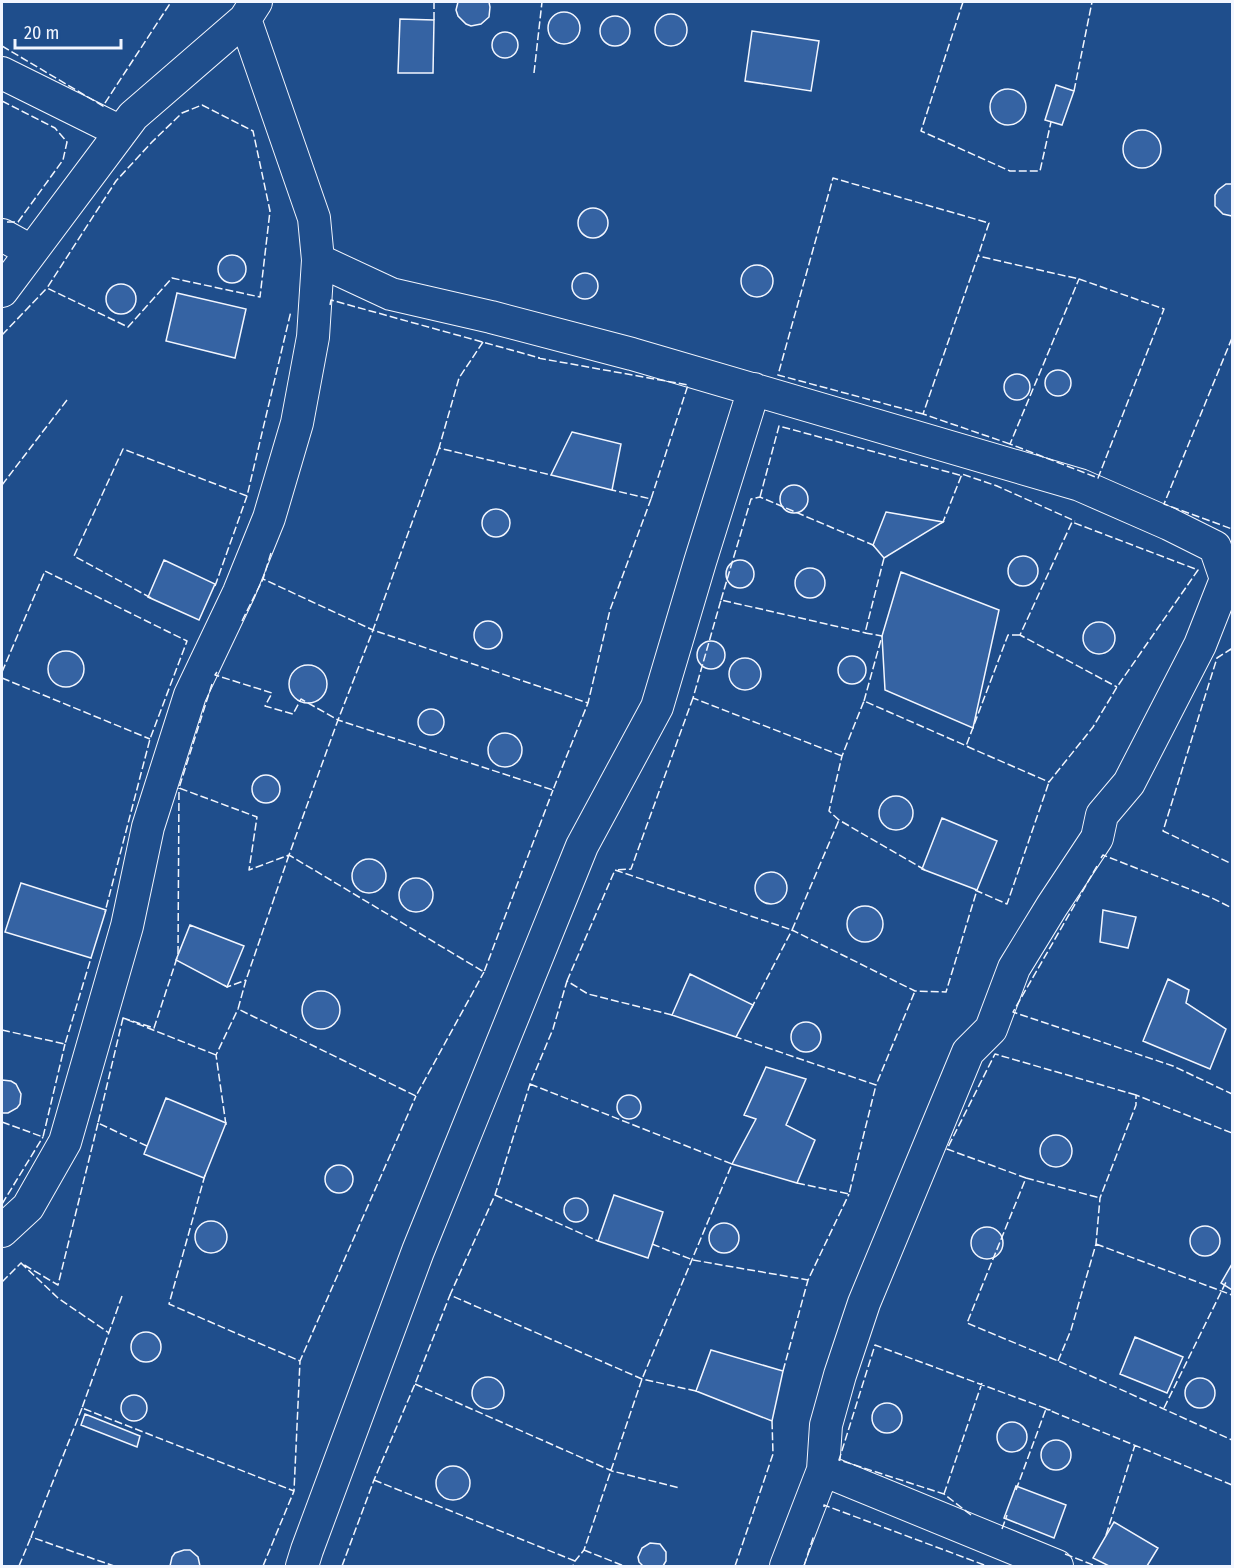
<svg xmlns="http://www.w3.org/2000/svg" width="1234" height="1568" font-family="'Fira Sans Condensed',sans-serif">
<rect width="100%" height="100%" fill="#1f4e8c"/>
<!-- building -->
<path fill="#3563a3" stroke="#f2f6ff" stroke-width="1.5" d="M458,2H489L490,7L489,17L481,24L471,26L466,24L458,16L456,10Z
M548 28a16 16 0 1 1 32 0a16 16 0 1 1-32 0Z
M655 30a16 16 0 1 1 32 0a16 16 0 1 1-32 0Z
M600 31a15 15 0 1 1 30 0a15 15 0 1 1-30 0Z
M400,19L434,20L433,73H398Z
M752,31L819,41L811,91L745,81Z
M492 45a13 13 0 1 1 26 0a13 13 0 1 1-26 0Z
M1056,85L1074,91L1062,125L1045,120Z
M990 107a18 18 0 1 1 36 0a18 18 0 1 1-36 0Z
M1123 149a19 19 0 1 1 38 0a19 19 0 1 1-38 0Z
M1226,184H1232V216L1223,214L1215,206V195L1218,190Z
M578 223a15 15 0 1 1 30 0a15 15 0 1 1-30 0Z
M218 269a14 14 0 1 1 28 0a14 14 0 1 1-28 0Z
M741 281a16 16 0 1 1 32 0a16 16 0 1 1-32 0Z
M572 286a13 13 0 1 1 26 0a13 13 0 1 1-26 0Z
M106 299a15 15 0 1 1 30 0a15 15 0 1 1-30 0Z
M177,293L246,309L235,358L166,341Z
M1045 383a13 13 0 1 1 26 0a13 13 0 1 1-26 0Z
M1004 387a13 13 0 1 1 26 0a13 13 0 1 1-26 0Z
M572,432L621,444L612,490L551,475Z
M780 499a14 14 0 1 1 28 0a14 14 0 1 1-28 0Z
M482 523a14 14 0 1 1 28 0a14 14 0 1 1-28 0Z
M886,512L943,522L884,558L873,545Z
M1008 571a15 15 0 1 1 30 0a15 15 0 1 1-30 0Z
M726 574a14 14 0 1 1 28 0a14 14 0 1 1-28 0Z
M164,560L215,584L199,620L148,597Z
M795 583a15 15 0 1 1 30 0a15 15 0 1 1-30 0Z
M901,572L999,610L973,728L885,690L882,636Z
M474 635a14 14 0 1 1 28 0a14 14 0 1 1-28 0Z
M1083 638a16 16 0 1 1 32 0a16 16 0 1 1-32 0Z
M697 655a14 14 0 1 1 28 0a14 14 0 1 1-28 0Z
M48 669a18 18 0 1 1 36 0a18 18 0 1 1-36 0Z
M838 670a14 14 0 1 1 28 0a14 14 0 1 1-28 0Z
M729 674a16 16 0 1 1 32 0a16 16 0 1 1-32 0Z
M289 684a19 19 0 1 1 38 0a19 19 0 1 1-38 0Z
M418 722a13 13 0 1 1 26 0a13 13 0 1 1-26 0Z
M488 750a17 17 0 1 1 34 0a17 17 0 1 1-34 0Z
M252 789a14 14 0 1 1 28 0a14 14 0 1 1-28 0Z
M879 813a17 17 0 1 1 34 0a17 17 0 1 1-34 0Z
M942,818L997,841L977,890L922,869Z
M352 876a17 17 0 1 1 34 0a17 17 0 1 1-34 0Z
M755 888a16 16 0 1 1 32 0a16 16 0 1 1-32 0Z
M399 895a17 17 0 1 1 34 0a17 17 0 1 1-34 0Z
M21,883L106,910L91,958L5,932Z
M847 924a18 18 0 1 1 36 0a18 18 0 1 1-36 0Z
M1103,910L1136,917L1128,948L1100,942Z
M190,925L244,946L227,987L176,960Z
M690,974L753,1005L736,1037L672,1015Z
M1168,979L1189,990L1186,1003L1226,1029L1210,1069L1143,1041Z
M302 1010a19 19 0 1 1 38 0a19 19 0 1 1-38 0Z
M791 1037a15 15 0 1 1 30 0a15 15 0 1 1-30 0Z
M766,1067L806,1079L786,1125L815,1140L797,1183L732,1164L756,1119L744,1115Z
M2,1080L11,1081L16,1084L21,1094L20,1104L17,1108L8,1113H2Z
M617 1107a12 12 0 1 1 24 0a12 12 0 1 1-24 0Z
M166,1098L226,1123L204,1178L144,1154Z
M1040 1151a16 16 0 1 1 32 0a16 16 0 1 1-32 0Z
M325 1179a14 14 0 1 1 28 0a14 14 0 1 1-28 0Z
M614,1195L663,1212L648,1258L598,1241Z
M564 1210a12 12 0 1 1 24 0a12 12 0 1 1-24 0Z
M195 1237a16 16 0 1 1 32 0a16 16 0 1 1-32 0Z
M709 1238a15 15 0 1 1 30 0a15 15 0 1 1-30 0Z
M1190 1241a15 15 0 1 1 30 0a15 15 0 1 1-30 0Z
M971 1243a16 16 0 1 1 32 0a16 16 0 1 1-32 0Z
M1232,1264V1290L1221,1283Z
M131 1347a15 15 0 1 1 30 0a15 15 0 1 1-30 0Z
M1135,1337L1183,1357L1167,1393L1120,1374Z
M711,1350L783,1371L772,1421L696,1391Z
M472 1393a16 16 0 1 1 32 0a16 16 0 1 1-32 0Z
M1185 1393a15 15 0 1 1 30 0a15 15 0 1 1-30 0Z
M121 1408a13 13 0 1 1 26 0a13 13 0 1 1-26 0Z
M872 1418a15 15 0 1 1 30 0a15 15 0 1 1-30 0Z
M85,1414L140,1436L137,1447L81,1425Z
M997 1437a15 15 0 1 1 30 0a15 15 0 1 1-30 0Z
M1041 1455a15 15 0 1 1 30 0a15 15 0 1 1-30 0Z
M436 1483a17 17 0 1 1 34 0a17 17 0 1 1-34 0Z
M1016,1486L1066,1505L1054,1538L1004,1518Z
M1114,1522L1158,1548L1147,1566H1109L1093,1558Z
M650,1543L660,1544L666,1552V1561L663,1566H643L639,1562L638,1557L642,1548Z
M184,1550H190L198,1557L200,1566H170L172,1557L175,1553Z"/>
<g fill="none" stroke-linecap="round" stroke-linejoin="round">
<defs>
<path id="street" d="M245,19L314,218L318,260L391,294L491,317L632,354L1080,485L1169,524L1215,547L1226,579L1232,585
M2,73L121,132
M2,235L31,251
M2,291L133,116L245,19L256,2
M2,1231L28,1207L65,1142L127,926L148,827L190,695L239,592L269,518L297,423L313,337L318,260
M823,1470L1057,1566
M302,1566L307,1550L418,1251L582,846L657,707L700,562L754,389
M786,1566L823,1470L826,1425L840,1375L864,1303L968,1052L991,1029L1014,968L1052,906L1097,838L1102,815L1129,783L1200,645L1226,579"/>
</defs>
<!-- street casing -->
<use href="#street" stroke="#f2f6ff" stroke-width="34"/>
<!-- street -->
<use href="#street" stroke="#1f4e8c" stroke-width="32"/>
<!-- fence -->
<path stroke="#f2f6ff" stroke-width="1.5" stroke-dasharray="8 3" stroke-linecap="butt" d="M963,2L921,131L1010,171H1040L1051,122
M434,20V2
M2,46L103,106L171,2
M534,73L542,2
M1074,91L1092,2
M2,101L55,128L67,142L63,160L18,222H7
M202,105L253,131L270,211L260,297L172,278L128,327L47,288L116,181L152,142L182,113Z
M1079,279L1164,309L1098,478L1010,444Z
M330,305L331,300L540,358
M2,335L47,288
M1232,338L1164,504L1232,529
M483,342L459,378L439,448L551,475
M538,358L688,385L651,499L612,490
M923,414L778,375L833,178L989,223L978,256
M1010,444L923,414L978,256L1079,279
M439,448L373,630L588,703L610,610L651,499
M2,485L67,400
M760,497L779,426L963,476
M941,523L943,522L962,474L997,486L1075,521
M271,553L263,579L373,630L338,720L553,790L588,703
M215,586L247,496L291,311
M151,598L74,556L123,449L247,496
M721,600L751,499L760,497L873,545L875,547
M242,621L263,579
M1020,635H1008L966,746L1049,782L1093,727L1117,687L1198,570L1072,522L1020,635L1117,687
M1232,650L1231,649L1217,658L1163,831L1232,864
M2,672L45,571L187,641L150,739L105,912
M217,672L215,675L272,693L265,706L293,714L301,699L338,720L289,855L484,972L553,790
M2,678L150,739
M212,684L179,788L257,817L249,870L289,855
M693,698L631,869L615,870L792,930L839,820
M864,701L882,636L865,633L884,558L887,557
M842,756L693,698L721,600L866,633
M289,855L246,980L238,1009L416,1096L484,972
M1101,858L1103,855L1212,898L1232,908
M1097,866L1013,1012L1173,1066L1232,1094
M925,870L839,820L829,811L842,756L864,701L969,747
M975,890L1007,904L1049,782
M178,954L179,788
M177,958L154,1028L123,1018L216,1055
M567,981L615,870
M224,985L227,987L246,980
M751,1009L792,930L915,991L946,992L977,890
M672,1015L588,994L567,981L553,1029L530,1084L495,1195L450,1295L642,1379L696,1391
M123,1018L98,1123L147,1146
M2,1030L65,1044L91,958
M737,1035L736,1037L876,1085L915,991
M530,1084L732,1164L642,1379L584,1550L575,1561L573,1566
M1136,1095L995,1054L947,1149L1026,1178L967,1323L1058,1361L1232,1440
M2,1122L43,1137L65,1044
M98,1123L58,1285L21,1263L58,1298L109,1333
M226,1125L216,1055L238,1009
M205,1175L169,1304L300,1361L416,1096
M1026,1178L1100,1198
M797,1183L849,1194L876,1085
M495,1195L598,1241
M2,1204L43,1137
M652,1244L693,1260L808,1280
M1096,1244L1232,1295
M2,1282L21,1263
M122,1296L82,1408L294,1491L300,1361
M1058,1361L1071,1330L1096,1244L1100,1198L1136,1105V1095L1232,1133
M783,1371L808,1280L849,1194
M415,1384L612,1471L680,1488
M82,1408L31,1537L114,1566
M1164,1408L1226,1282
M374,1480L575,1561
M1016,1490L1046,1409
M944,1494L982,1383
M824,1507V1505L987,1566
M971,1515L944,1494L839,1460L875,1345L1050,1410L1046,1409L1232,1485
M1002,1529L1007,1515
M1106,1535L1135,1445
M584,1550L624,1566
M1065,1554L1096,1566
M19,1566L31,1537
M263,1566L294,1491
M342,1566L374,1480L415,1384L450,1295
M735,1566L773,1454L772,1421
M804,1566L814,1535"/>
</g>
<!-- border -->
<rect width="1234" height="1568" fill="none" stroke="#f2f6ff" stroke-width="6"/>
<!-- scale -->
<path d="M15 39v9h106v-9" fill="none" stroke="#f2f6ff" stroke-width="3"/>
<text x="24" y="39" font-size="18" fill="#f2f6ff" stroke="#1f4e8c" stroke-width="4.5" paint-order="stroke">20 m</text>
</svg>
